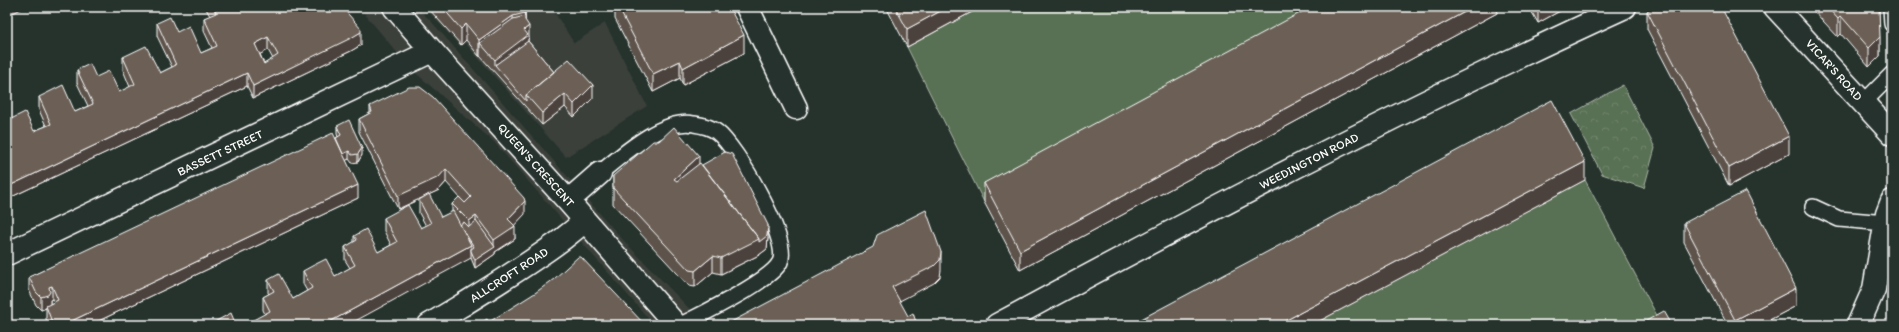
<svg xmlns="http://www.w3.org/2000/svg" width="1899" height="332" font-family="Itim,sans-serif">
<defs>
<pattern id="park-crowns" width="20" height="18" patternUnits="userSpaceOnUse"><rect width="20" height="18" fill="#586f53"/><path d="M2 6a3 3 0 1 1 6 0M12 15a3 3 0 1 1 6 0" fill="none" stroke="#71856d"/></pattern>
</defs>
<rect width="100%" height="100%" fill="#26332d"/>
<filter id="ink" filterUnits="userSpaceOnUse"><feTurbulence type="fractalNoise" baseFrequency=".025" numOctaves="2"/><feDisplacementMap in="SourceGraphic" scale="8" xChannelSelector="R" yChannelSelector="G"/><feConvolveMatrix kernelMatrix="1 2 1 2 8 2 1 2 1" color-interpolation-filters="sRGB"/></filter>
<g filter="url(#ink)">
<!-- built -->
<path fill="#3b403a" d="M359,7H416L430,20L624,241L705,325H654L494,142L409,67Z
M427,7H551L574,43L605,23L647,106L566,157L465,43L461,47L427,10Z"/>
<!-- park -->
<path fill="url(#park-crowns)" stroke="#acb7a9" d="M1623,85L1655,148L1644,188L1602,174L1571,114Z"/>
<!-- garden -->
<path fill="#586f53" stroke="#acb7a9" d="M981,7H1346L984,202L907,47Z
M1585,180L1662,325H1312Z"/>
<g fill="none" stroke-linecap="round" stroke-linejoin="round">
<defs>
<path id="service" d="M1891,7L1892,24
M1863,103L1892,74
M600,173C622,155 663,118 694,124C701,125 712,128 717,132C736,146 791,240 780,262C771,281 702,314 681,325
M1813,207L1839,219L1886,223"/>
<path id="pedestrian" d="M747,7L796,108
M432,51L568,201L676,325
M568,201L600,173
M464,304C498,283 532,262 564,238C571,232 580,227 584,219"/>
<path id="minor" d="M1775,7L1892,134
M7,254L432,51L394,7
M429,325L464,304
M997,325C1203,213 1412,104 1625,7
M1858,325L1874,289L1887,214L1892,201"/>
</defs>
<!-- service casing -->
<use href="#service" stroke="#fff" stroke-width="18"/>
<!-- pedestrian casing -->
<use href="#pedestrian" stroke="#fff" stroke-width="25"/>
<!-- minor casing -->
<use href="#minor" stroke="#fff" stroke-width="25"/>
<!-- service -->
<use href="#service" stroke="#26332d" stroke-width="15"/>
<!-- pedestrian -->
<use href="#pedestrian" stroke="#26332d" stroke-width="22"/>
<!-- minor -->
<use href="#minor" stroke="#26332d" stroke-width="22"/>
</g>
<!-- wall -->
<path fill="#5d534b" stroke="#fff" fill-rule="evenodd" d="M205,7H342L361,45L351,51L253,98L247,86L7,199V121L34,131L46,126L39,110V97L75,112L88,106L77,83V70L96,77L119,92L130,87L123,70V57L160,73L172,67L157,36V23L177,32L201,53L212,48L204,31V18L210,16ZM268,50L273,59L264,64L260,54Z
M429,7H525V20L529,38L528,39V41L554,72L593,98L574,117L565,107L542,125L480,56H479L466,40L461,45L429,9Z
M615,7H729L744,53L683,85L680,78L653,92L615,19Z
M886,7H981L907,47Z
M1497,7V13L1020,270L984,202V183Z
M1529,7H1567L1538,23Z
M1810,7H1879L1880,56L1869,67L1841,34L1838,37Z
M1647,11L1789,154L1729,186L1647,29Z
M370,106L525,214L514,225L515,239L495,252V254L475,268L471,258L265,314L263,310V297L269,294L268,293V280L293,299L307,291L303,284V271L335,276L350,268L345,260V247L354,242V236L378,252L391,245L384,231V218L421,228L426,226L419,213V200L441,217L452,212V204L461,199L446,182L439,190L398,209L359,132V119L370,113Z
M337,126L362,155L358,162L352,163L349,159L346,160L358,198L90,325H48L46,319V308L41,310L36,305L29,290V277L338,137L337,134ZM52,299L54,302L50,304V300Z
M699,163L768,238L767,249L759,255L721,274L713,272L695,287L689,286L613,204V176Z
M1684,223L1796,306L1760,325H1728L1684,242Z"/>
<!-- shaded-wall -->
<path fill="#4c433d" stroke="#fff" d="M7,7H23V8L7,16Z
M525,7V29L529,26V38L528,39V48L495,65V60L525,29Z
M948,7H981L907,47V29Z
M1474,7H1497V13L1020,270V251Z
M1538,7H1567L1538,23Z
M513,16V32L480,43V56H479V40Z
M1841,16V34L1838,37V19Z
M466,24V40L461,45V29Z
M361,32V45L351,51L253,98V86Z
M744,35V53L683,85V68Z
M268,37V50L255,57V44Z
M1880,37V56L1869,67V48Z
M680,61V78L653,92V74Z
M247,73V86L7,199V187Z
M593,85V98L574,117V104Z
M565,94V107L542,125V113Z
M1789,136V154L1729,186V168Z
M362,148V155L358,162V154Z
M349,151V159L341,163V155Z
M699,156V172L674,195V179Z
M1585,162V180L1312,325H1277Z
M446,169V182L439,190L398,209V196Z
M358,185V198L90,325H63Z
M525,201V214L511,229L515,226V239L495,252V254L475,268V260L494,247V240L508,219Z
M476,216V229L469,234V221Z
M768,225V238L767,249L759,255L721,274V258Z
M471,245V258L348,325H324Z
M941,252V270L940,277L934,283L892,305V287Z
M713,256V272L695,287V271Z
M52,286V299L50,300V305L46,306V308L41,310V297L49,287Z
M1796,288V306L1760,325H1735V320Z"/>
<!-- building -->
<path fill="#6c6057" stroke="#fff" fill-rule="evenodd" d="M213,7H342L361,29V32L351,38L253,86L247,73L7,187V145L9,144L7,139V121L25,112L34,131L51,124L39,97L63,85L75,112L93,104L77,70L90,64L96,77L109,71L119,92L135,84L123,57L146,46L160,73L176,65L157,23L170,17L177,32L189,26L201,53L217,46L204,18L216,13ZM268,37L278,55L264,64L255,44Z
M442,7H507L510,11L511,7H525V13L513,16L479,40L466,24L461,29Z
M618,7H729L744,35L683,68L680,61L653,74Z
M895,7H948L907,29Z
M1311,7H1474L1020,251L984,183Z
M1653,7H1721L1789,136L1729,168L1647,11Z
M1827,7H1879L1880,37L1869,48L1841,16L1838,19Z
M525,16V20L529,26L524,30L528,35L495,60L480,43L513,19Z
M528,41L554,72L526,95V101L495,65Z
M569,59L593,85L574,104L565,94L542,113L526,95Z
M409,87H420L433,97L524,198L525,201L508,219L515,226L494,240L476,216L469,221L452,204L459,197L465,203L471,197L446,169L439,177L398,196L359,119L372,112L370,106Z
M1552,100L1585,162L1277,325H1130Z
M349,120L362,148L358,154L352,155L349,151L343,154L336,138L341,135L337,126Z
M674,127L699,156L674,179L677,181L700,163L759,239L721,258L713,256L695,271L689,270L613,188V176L653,141H659Z
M333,133L358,185L63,325H53L46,306L58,300L52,286L49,287L50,292L48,295L41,297L36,292L29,277Z
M725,152L732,154L768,225L767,236L759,242V239L702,165Z
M1746,191L1796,288L1735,320L1684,223Z
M429,194L441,217L453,211L471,245L324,325H244L270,311L263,297L274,291L268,280L279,274L293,299L312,288L303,271L314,265L326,259L335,276L355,265L345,247L357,240L354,236L366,229L378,252L397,242L384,218L408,205L421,228L431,223L419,200Z
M926,210L941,252L940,260L934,266L892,287L908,316L913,313L917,325H733L731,322L873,247L877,235Z
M476,221L495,247L475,260L471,251V249L474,247L460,225L464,222L469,227Z
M578,257H581L645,325H491L489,322L535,293L554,279Z
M1664,311L1672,325H1639Z
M231,313L236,325H209Z
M487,319L491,325H477Z"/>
</g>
<g text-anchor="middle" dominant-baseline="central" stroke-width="4" stroke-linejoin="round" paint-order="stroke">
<!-- street labels -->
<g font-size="12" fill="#fff" stroke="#26332d">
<text transform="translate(1834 70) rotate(48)">VICAR'S ROAD</text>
<text transform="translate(220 153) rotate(-25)">BASSETT STREET</text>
<text transform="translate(1309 161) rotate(-27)">WEEDINGTON ROAD</text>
<text transform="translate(536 165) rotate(48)">QUEEN'S CRESCENT</text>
<text transform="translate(509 275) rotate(-33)">ALLCROFT ROAD</text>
</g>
</g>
<!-- margin -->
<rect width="1899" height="332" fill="none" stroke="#26332d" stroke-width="24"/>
<rect x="12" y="12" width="1875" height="308" fill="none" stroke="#fff" stroke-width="1.5" filter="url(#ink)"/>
</svg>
